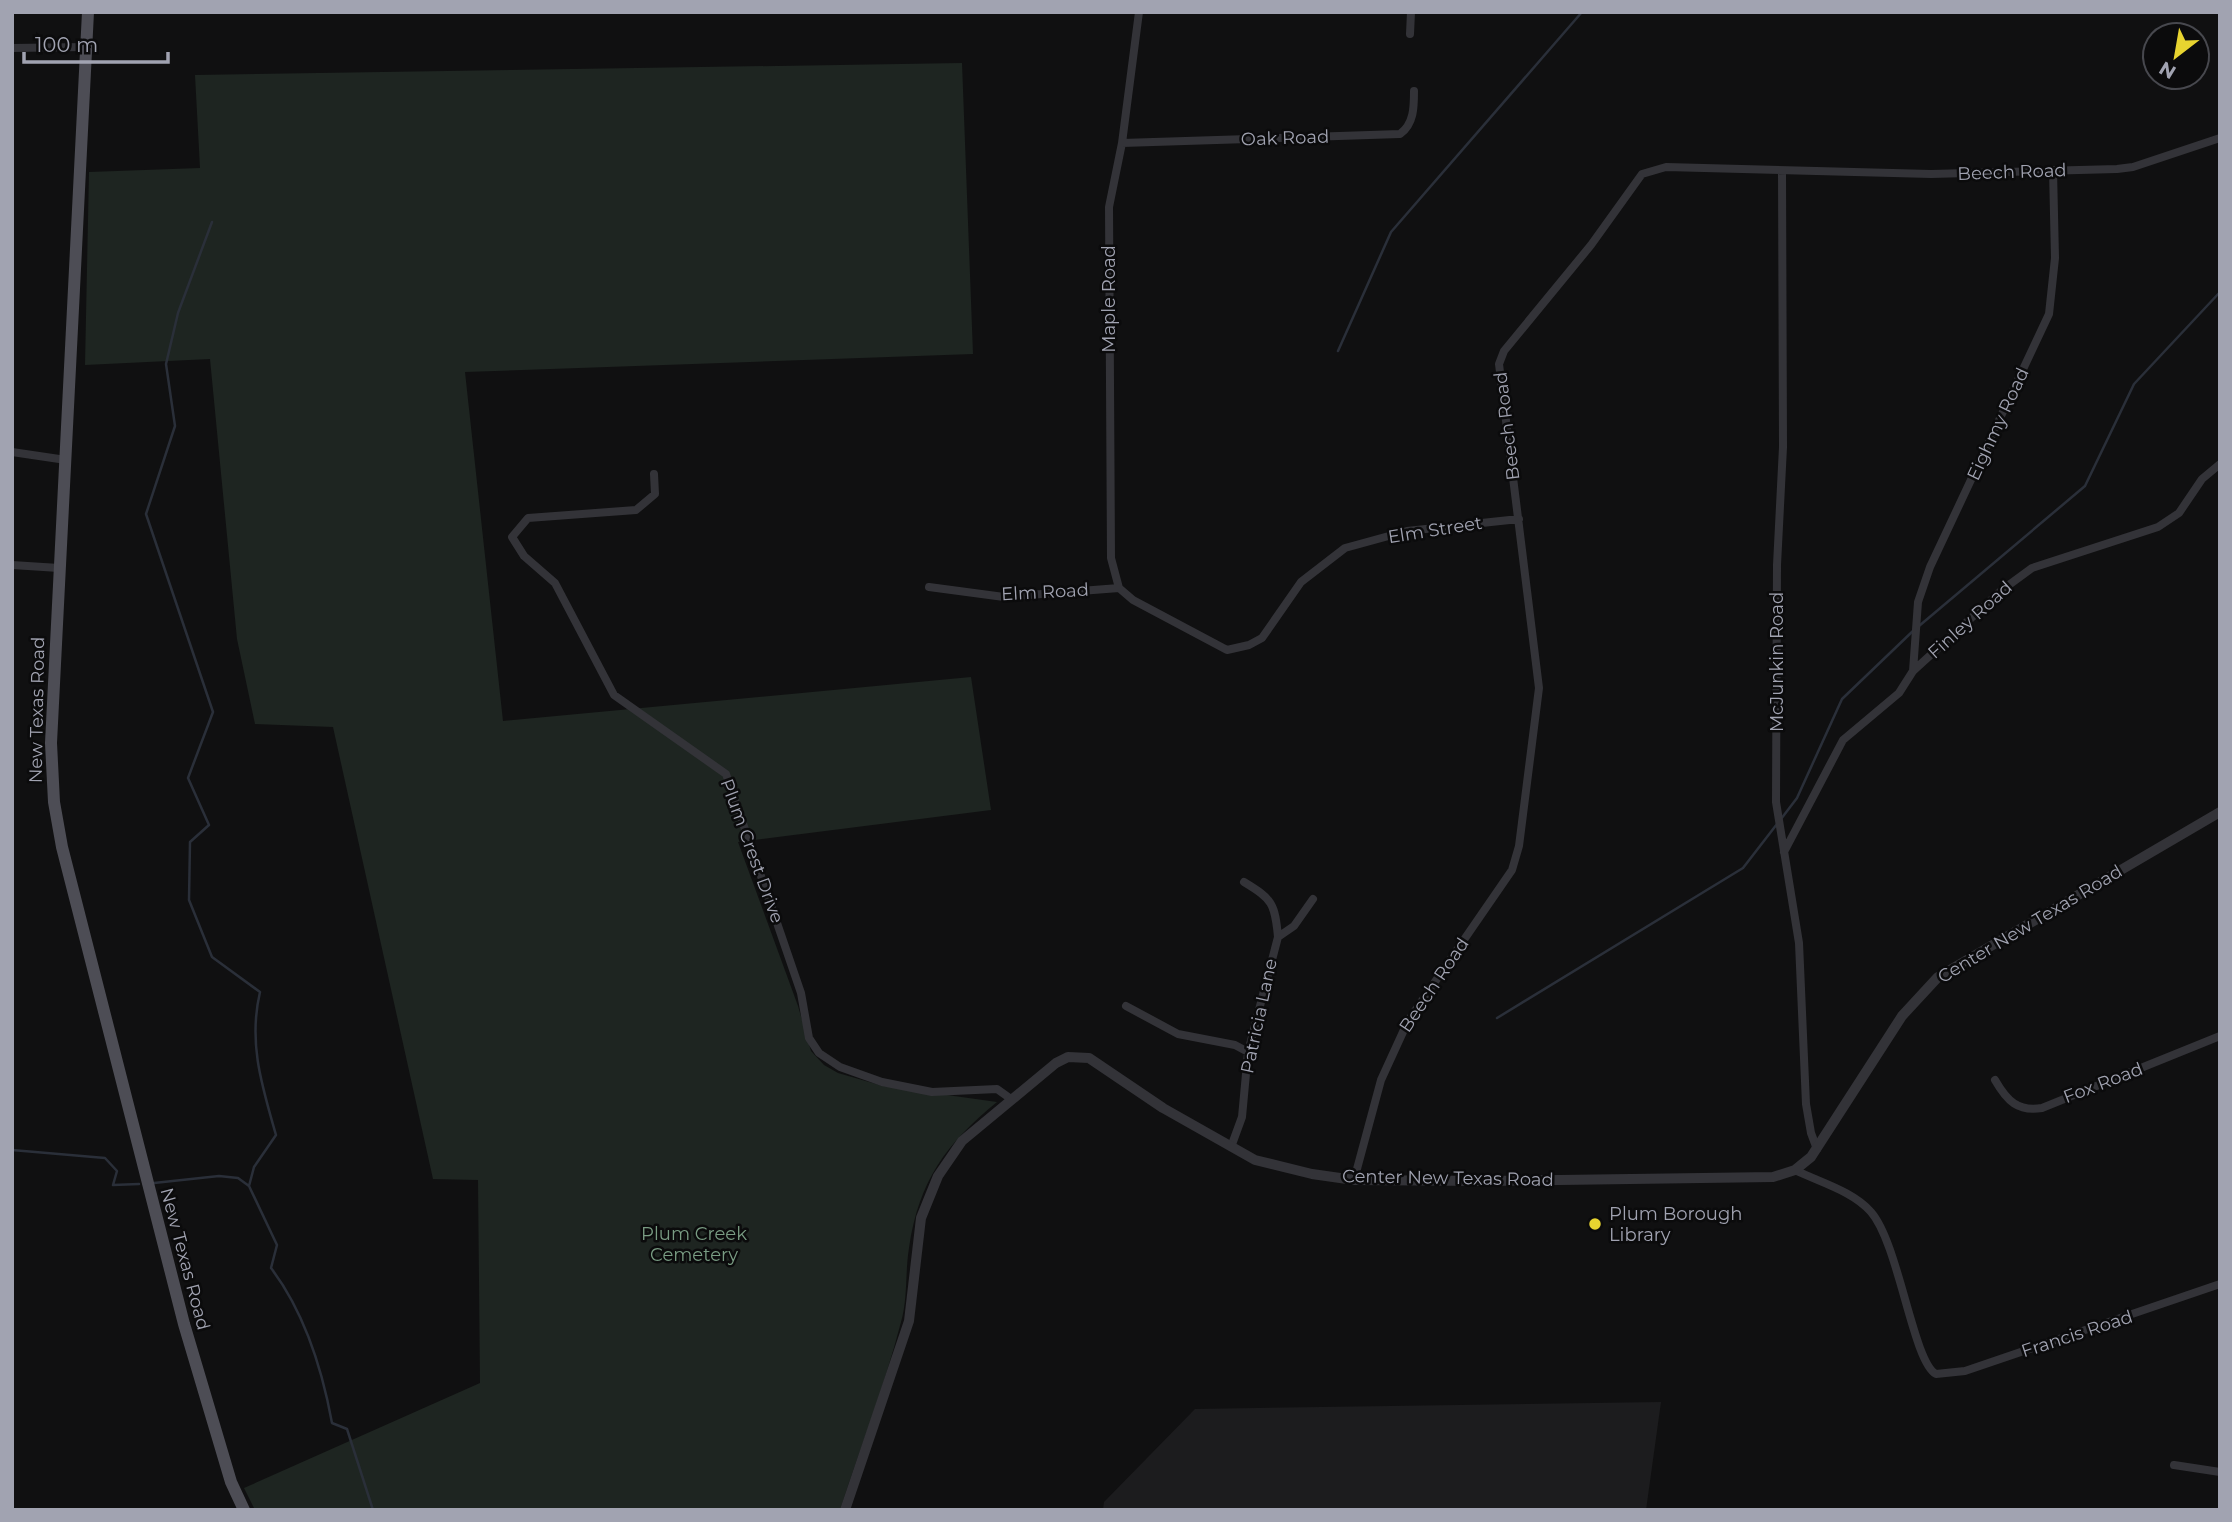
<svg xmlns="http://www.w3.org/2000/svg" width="2232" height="1522" font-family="Montserrat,sans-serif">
<rect width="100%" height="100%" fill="#101011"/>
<!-- built -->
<path fill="#1c1c1e" d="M1661,1402L1646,1510H1103L1104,1502L1195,1409Z"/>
<!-- green -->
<path fill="#1e2521" d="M962,63L973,354L465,372L503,721L971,677L991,810L738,842L798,1006L811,1051L824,1065L838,1073L883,1086L997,1102C946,1144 919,1180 909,1248C905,1272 908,1298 901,1322C885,1385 860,1448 840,1510H255L244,1488L480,1383L478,1180L433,1179L333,727L255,724L237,639L210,359L85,365L89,172L200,168L195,75Z"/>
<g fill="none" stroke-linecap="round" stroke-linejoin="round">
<!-- stream -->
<path stroke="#2a2f39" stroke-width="2.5" d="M212,222L178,313L166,364L175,426L146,514L213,712L188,778L209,825L190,842L189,900L212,957L260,992C248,1043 262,1086 276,1135L254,1167L249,1186
M1338,351L1391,232L1582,12
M1919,626L2085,486L2134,384L2220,292
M1781,819L1797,798L1842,699L1914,630
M1497,1018L1743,868L1777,824
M12,1150L105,1158L117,1171L113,1185L139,1184
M154,1183L219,1176L238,1178L249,1186L277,1245L271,1268C305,1313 322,1368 332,1423L347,1429L373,1510"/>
<!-- minor -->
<path stroke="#333338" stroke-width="8" d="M1139,12L1122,143L1109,207L1111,558L1119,588L1133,600L1227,650L1249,645L1262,638L1301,582L1345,548L1407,531L1519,519
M1410,34L1411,12
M12,48L86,47
M1122,143L1400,134C1414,124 1414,107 1414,91
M1782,171L1783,447L1777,565L1776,802L1799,943L1806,1104L1811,1133L1817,1149
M12,452L66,460
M654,474L655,494L636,510L528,518L512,537L524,556L555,583L614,695L726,774L801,993L809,1038L819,1053L840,1067L882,1082L932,1092L997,1089L1011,1099
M12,565L59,568
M929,587L1004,597L1119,588
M1913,671L1918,602L1930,567L2049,314L2055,258L2053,170
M1784,852L1843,740L1899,693L1913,671L2002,590L2032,568L2158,527L2179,513L2202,479L2220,464
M1244,882C1272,899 1275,903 1278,937
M1126,1006L1178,1034L1235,1045L1248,1052
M1995,1080C2007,1101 2018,1112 2042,1108L2220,1036
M1231,1147L1242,1117L1248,1052L1278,937L1294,926L1313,899
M1795,1170C1819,1182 1853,1191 1871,1212C1899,1244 1913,1362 1936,1374L1965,1371L2220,1284
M1354,1180L1381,1080L1408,1021L1512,870L1519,846L1539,688L1499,364L1504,351L1591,245L1642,174L1666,167L1931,174L2117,169L2133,167L2220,138
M2174,1465L2220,1472"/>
<!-- tertiary -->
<path stroke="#333338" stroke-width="10" d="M845,1510L909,1321L921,1218L938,1176L962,1141L1056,1063L1068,1057L1089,1058L1163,1108L1255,1160L1312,1174L1354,1180L1483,1181L1773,1177L1795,1170L1811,1157L1902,1016L1938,977L2220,812"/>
<!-- primary -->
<path stroke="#4d4d55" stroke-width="12" d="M88,12L51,743L54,802L62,847L184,1324L231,1482L244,1510"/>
</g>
<!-- markers -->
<circle fill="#e8d430" stroke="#0b0b0c" stroke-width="2.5" cx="1595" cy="1224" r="7"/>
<g text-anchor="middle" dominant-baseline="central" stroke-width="5" stroke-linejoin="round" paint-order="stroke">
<!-- street labels -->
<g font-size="18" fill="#a1a3b1" stroke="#0b0b0c">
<text transform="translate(1285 138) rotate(-2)">Oak Road</text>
<text transform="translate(2012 172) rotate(-2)">Beech Road</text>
<text transform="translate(1109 299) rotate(-90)">Maple Road</text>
<text transform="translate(1998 424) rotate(-65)">Eighmy Road</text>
<text transform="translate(1507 426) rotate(-97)">Beech Road</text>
<text transform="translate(1435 530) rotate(-9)">Elm Street</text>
<text transform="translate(1045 592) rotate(-3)">Elm Road</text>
<text transform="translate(1970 620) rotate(-42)">Finley Road</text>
<text transform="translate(1777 662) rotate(-90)">McJunkin Road</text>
<text transform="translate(37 710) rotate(-89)">New Texas Road</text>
<text transform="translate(752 851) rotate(70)">Plum Crest Drive</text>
<text transform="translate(2030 924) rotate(-31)">Center New Texas Road</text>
<text transform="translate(1434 985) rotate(-56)">Beech Road</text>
<text transform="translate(1259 1016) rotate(-78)">Patricia Lane</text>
<text transform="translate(2103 1083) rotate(-21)">Fox Road</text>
<text transform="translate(1448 1178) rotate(1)">Center New Texas Road</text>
<text transform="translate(185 1259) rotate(75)">New Texas Road</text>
<text transform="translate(2077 1334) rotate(-18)">Francis Road</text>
</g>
<!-- poi labels -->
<g font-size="18" fill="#a1a3b1" stroke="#0b0b0c" text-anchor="start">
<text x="1609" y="1214">Plum Borough<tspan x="1609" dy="21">Library</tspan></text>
</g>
<!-- park labels -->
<g font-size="18" fill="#799c83" stroke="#0b0b0c">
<text x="694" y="1234">Plum Creek<tspan x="694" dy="21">Cemetery</tspan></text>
</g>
</g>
<!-- border -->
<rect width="2232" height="1522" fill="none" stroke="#a1a3b1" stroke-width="28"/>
<!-- north arrow -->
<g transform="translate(2176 56) rotate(211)"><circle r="33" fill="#0b0b0c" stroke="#47484e" stroke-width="2"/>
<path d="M0-5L12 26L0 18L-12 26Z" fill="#e8d430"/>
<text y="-10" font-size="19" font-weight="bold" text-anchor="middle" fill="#a1a3b1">N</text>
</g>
<!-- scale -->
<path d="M24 52v10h144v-10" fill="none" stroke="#a1a3b1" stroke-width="3.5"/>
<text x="35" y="52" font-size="21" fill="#a1a3b1" stroke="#0b0b0c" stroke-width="5" paint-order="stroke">100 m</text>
</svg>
